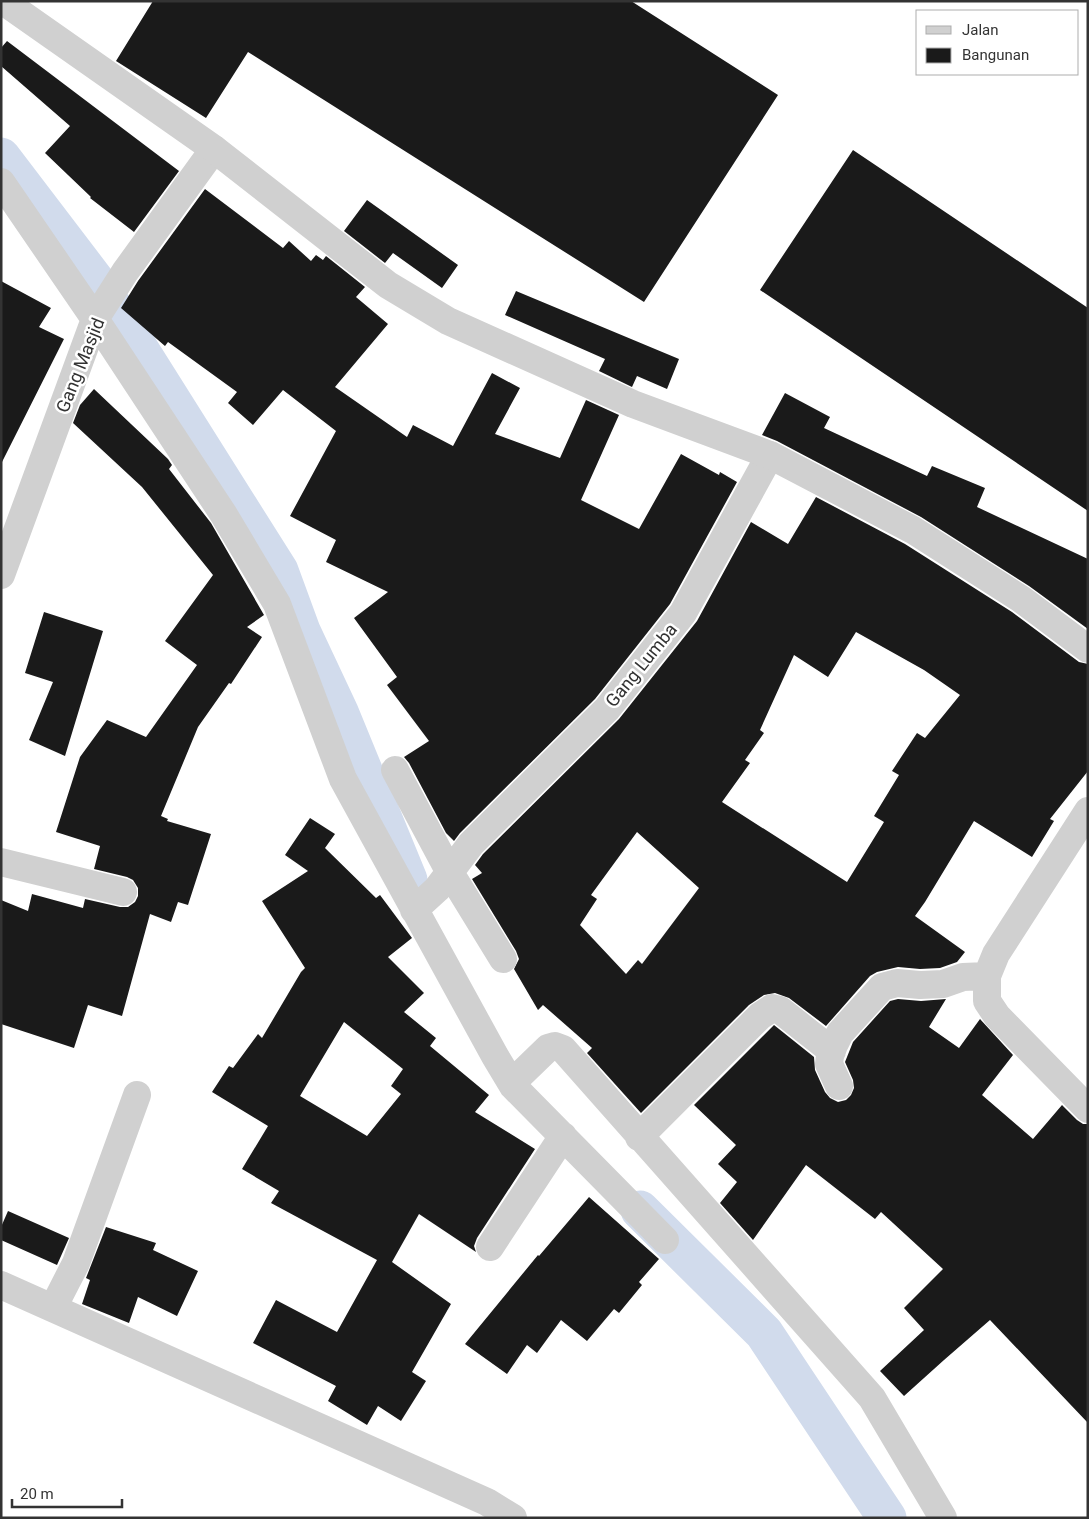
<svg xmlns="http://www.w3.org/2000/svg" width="1089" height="1519" font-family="Roboto,sans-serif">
<rect width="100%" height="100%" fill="#fff"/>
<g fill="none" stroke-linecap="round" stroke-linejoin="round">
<!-- canal -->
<path stroke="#d1dbec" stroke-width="39" d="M1,157L100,287L279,571L301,631L339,712L408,880
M640,1210L764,1333L887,1518"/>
</g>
<!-- building -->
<path fill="#1a1a1a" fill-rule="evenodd" d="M153,1H631L778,95L644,302L248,52L206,118L116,61Z
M7,41L179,171L134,232L90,198L91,197L45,153L70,126L1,66V48Z
M853,150L1088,308V511L760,290Z
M205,189L283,248L289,241L311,261L316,255L323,260L326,256L365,287L356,297L388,324L335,387L407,437L413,425L453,446L492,373L520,388L495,434L560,458L586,400L619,415L581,500L639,529L681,454L719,475L720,472L737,482L670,604L595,699L460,833L454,841L446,833L409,763L404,757L429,741L387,685L397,677L354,618L388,592L326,562L336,540L290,516L336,431L283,390L253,425L228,403L237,392L168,342L165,346L121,308L138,281Z
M367,200L458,265L442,288L393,253L385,263L344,231Z
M1,281L51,308L39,327L64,339L1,464Z
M516,291L679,359L667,389L637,376L632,387L599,371L605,359L505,315Z
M94,389L168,459L172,465L169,469L211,523L264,615L247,627L262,637L231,684L229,683L198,727L161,816L168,819L167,821L211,834L188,905L178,902L171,922L150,914L122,1016L88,1005L74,1048L1,1024V900L28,911L32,894L83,908L85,899L120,907H128L135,902L138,896V888L133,880L127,877L94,869L100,846L56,832L80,757L107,720L146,737L197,665L165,641L213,575L142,487L73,423L80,405Z
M785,393L830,417L824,428L927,476L932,466L985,488L977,507L1088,559V629L1029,586L921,517L777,441L762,435Z
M816,497L905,544L1012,612L1079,662L1088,664V771L1050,819L1054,821L1032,857L974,821L925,902L915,916L965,952L957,962L940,968L920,969L898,967L877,972L870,976L826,1026L789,998L775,993L764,995L749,1005L641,1113L587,1053L592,1048L543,1005L538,1010L514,969L519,959L516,951L472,879L482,873L475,865L483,854L619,719L697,621L751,522L788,544ZM856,632L924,670L960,695L925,738L917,733L892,771L899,775L874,816L884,822L847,882L722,802L750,763L745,760L764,733L760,730L794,655L828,677ZM637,832L699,888L642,964L638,960L626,974L580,925L597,899L591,895Z
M44,612L103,631L65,756L29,740L53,682L25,673Z
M310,818L335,834L325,848L376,898L380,895L412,938L388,957L424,993L404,1012L436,1038L430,1046L489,1095L475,1112L535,1149L477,1238L474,1246L476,1252L419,1214L392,1262L451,1304L412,1372L426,1381L401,1421L378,1406L367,1425L328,1401L336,1386L253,1343L276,1300L337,1332L377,1260L271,1203L279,1191L242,1169L268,1126L212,1092L229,1066L233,1068L258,1034L262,1038L301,972L305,968L262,901L308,871L285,855ZM344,1022L403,1069L391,1086L401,1094L367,1136L300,1096Z
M898,999L921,1001L946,999L929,1027L959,1048L980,1019L1013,1055L982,1095L1033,1139L1062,1105L1077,1120L1083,1124H1088V1423L990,1320L944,1360L904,1396L880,1371L924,1330L904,1308L943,1269L881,1212L875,1219L806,1165L753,1240L720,1203L737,1182L718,1164L736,1145L694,1105L774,1025L814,1057L815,1070L825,1092L830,1098L838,1102L846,1100L851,1095L854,1088L853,1080L845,1062L853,1042L890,1001Z
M589,1197L659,1259L639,1282L642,1285L619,1313L614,1309L587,1341L561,1320L537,1353L527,1345L507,1374L465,1344L538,1255L539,1256Z
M8,1211L69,1238L57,1265L1,1240V1227Z
M106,1227L156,1243L153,1250L198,1271L177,1316L138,1297L129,1323L82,1304L90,1280L86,1278Z"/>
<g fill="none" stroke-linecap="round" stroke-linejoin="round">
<!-- minor -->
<path stroke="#d0d0d0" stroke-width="28" d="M1,182L95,319L224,515L277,604L343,779L495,1056L513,1086L665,1240
M1,575L95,319L125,272L214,149
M395,770L449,871L503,959
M1088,811L996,954L987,976V1001L997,1016L1088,1109
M1,862L123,892
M414,910L437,889L471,844L607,709L683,613L770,455
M513,1086L517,1078L548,1048L555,1046L563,1049L872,1398L943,1518
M839,1086L829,1064L830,1056L834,1045L840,1033L882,987L897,983L920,985L943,984L963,977L987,976
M639,1137L760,1016L772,1008L780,1010L832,1051
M490,1247L563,1136
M1,1285L487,1502L513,1518
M53,1308L76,1263L137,1095"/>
<!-- tertiary -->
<path stroke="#d0d0d0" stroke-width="28" d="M3,1L214,149L388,285L448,321L633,404L770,455L913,530L1021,599L1088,649"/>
</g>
<g text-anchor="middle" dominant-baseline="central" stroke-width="5" stroke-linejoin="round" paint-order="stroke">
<!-- street labels -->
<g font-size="18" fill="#333" stroke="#fff">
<text transform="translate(80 365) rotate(-68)">Gang Masjid</text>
<text transform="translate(641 665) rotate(-51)">Gang Lumba</text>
</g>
</g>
<!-- border -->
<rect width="1089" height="1519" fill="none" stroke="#333333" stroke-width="5"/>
<!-- legend -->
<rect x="916" y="10" width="162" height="65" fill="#ffffff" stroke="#adadad"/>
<rect x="926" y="26" width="25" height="8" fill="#d0d0d0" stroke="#adadad"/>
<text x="962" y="35" font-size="15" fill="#333333">Jalan</text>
<rect x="926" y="48" width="25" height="15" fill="#1a1a1a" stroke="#adadad"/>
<text x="962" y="60" font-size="15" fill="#333333">Bangunan</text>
<!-- scale -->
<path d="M12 1499v8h110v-8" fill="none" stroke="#333333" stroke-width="2.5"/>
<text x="20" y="1499" font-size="15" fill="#333333" stroke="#ffffff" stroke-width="4" paint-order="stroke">20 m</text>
</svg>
